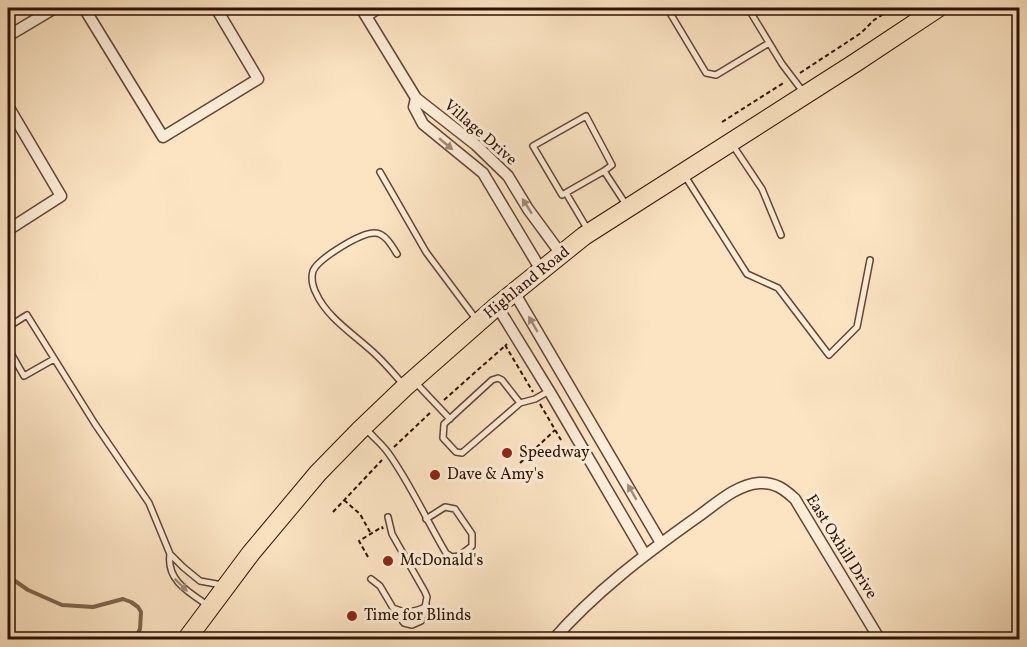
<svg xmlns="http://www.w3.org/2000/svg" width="1027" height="647" font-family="Vollkorn,serif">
<rect width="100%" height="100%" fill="#fce4c3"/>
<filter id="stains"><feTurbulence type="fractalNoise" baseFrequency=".00333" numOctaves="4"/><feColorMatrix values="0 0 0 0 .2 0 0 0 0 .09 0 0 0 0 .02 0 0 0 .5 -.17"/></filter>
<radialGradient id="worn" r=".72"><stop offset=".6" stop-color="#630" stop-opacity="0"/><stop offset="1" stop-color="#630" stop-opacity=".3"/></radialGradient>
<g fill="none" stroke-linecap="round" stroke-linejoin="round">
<!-- stream -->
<path stroke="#806550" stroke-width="4" d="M8,576L28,590L62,605L93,607L123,599L131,602L138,607L141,612L140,629L137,635L142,640"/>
<defs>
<path id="service" d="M667,8L706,73L716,75L769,43
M748,8L782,64L804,93
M732,144L762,189L781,235
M604,171L612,165L586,116L533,146L562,195L604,171L627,206
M380,172L426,252L476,319
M685,176L747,274L778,288L829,355L857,327L870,260
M566,193L588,230
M397,254C392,246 385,233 375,233C361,232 318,259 313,271C311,278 313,287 316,293C327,318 355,335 374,353C384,362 393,373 402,383
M8,327L27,315L95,424L149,503L170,554L183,567L200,581L222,585
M8,348L24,376L54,359
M416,383L450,419
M520,403L502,380L498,378L492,380L444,424L443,438L456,452L462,453L520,403L535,399L549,391
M367,430C374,438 383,445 389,454C411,485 427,521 446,553L452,557L459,556L472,546V534L455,509L445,507L426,519
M170,554C166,581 190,593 209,606
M371,579L380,586L393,608C403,613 416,612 425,607L427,597L425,592L392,534L388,517
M394,610L404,623L412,625L421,621L426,604"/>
<path id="minor" d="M84,8L163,137L258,79L216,8
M361,8L416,98L476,145L508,176L528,209L561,254
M366,16L379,8
M8,36L55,8
M416,98L414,107L423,124L483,173L541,270
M8,106L61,196L8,230
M514,292L661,543
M497,306L551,394L645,555
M553,640C595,592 644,555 696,518C715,505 735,485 759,483C775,482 784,489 795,499L880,640"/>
<path id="trunk" d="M186,640L251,553L318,473L360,430L405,387L497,306L584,236L855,63L938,8"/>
</defs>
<!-- service casing -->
<use href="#service" stroke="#624634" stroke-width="8"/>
<!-- minor casing -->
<use href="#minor" stroke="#624634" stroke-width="13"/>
<!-- trunk casing -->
<use href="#trunk" stroke="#2e1204" stroke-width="20"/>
<!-- path -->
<path stroke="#2e1204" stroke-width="2" stroke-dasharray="4.5 3" stroke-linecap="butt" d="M800,73L861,33L874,20L893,8
M722,122L785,82
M505,345L533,392
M444,400L507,344
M540,404L561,440
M394,447L431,412
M520,463L555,430
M344,500L360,514L370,532
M333,512L382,460
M368,557L359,541L382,527L383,529"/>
<!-- service -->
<use href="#service" stroke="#fdedd8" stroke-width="5"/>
<!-- minor -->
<use href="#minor" stroke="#fdedd8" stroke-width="10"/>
<!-- trunk -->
<use href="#trunk" stroke="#fce4c3" stroke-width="18"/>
</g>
<!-- one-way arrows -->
<defs><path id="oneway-solid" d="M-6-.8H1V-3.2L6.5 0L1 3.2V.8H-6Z" transform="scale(1.5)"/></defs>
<g fill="#a08a79">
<use href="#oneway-solid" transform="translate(446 144) rotate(40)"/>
<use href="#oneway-solid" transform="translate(527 206) rotate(-123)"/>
<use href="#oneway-solid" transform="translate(533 324) rotate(-120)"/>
<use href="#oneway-solid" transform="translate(632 492) rotate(-120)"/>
<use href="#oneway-solid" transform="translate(181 585) rotate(45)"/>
</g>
<!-- markers -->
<g fill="#8f2418" stroke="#fdedd8" stroke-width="2">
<circle cx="507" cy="453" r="6"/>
<circle cx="435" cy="475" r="6"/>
<circle cx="388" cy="561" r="6"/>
<circle cx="352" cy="616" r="6"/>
</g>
<g text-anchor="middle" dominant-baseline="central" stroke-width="6" stroke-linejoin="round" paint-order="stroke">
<!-- street labels -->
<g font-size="16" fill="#2e1204" stroke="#fdedd8">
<text transform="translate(480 133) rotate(41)">Village Drive</text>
<text transform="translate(527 283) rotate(-39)">Highland Road</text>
<text transform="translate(841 547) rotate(58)">East Oxhill Drive</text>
</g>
<!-- poi labels -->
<g font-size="16" fill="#2e1204" stroke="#fdedd8" text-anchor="start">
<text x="519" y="453">Speedway</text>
<text x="447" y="475">Dave &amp; Amy's</text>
<text x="400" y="561">McDonald's</text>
<text x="364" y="616">Time for Blinds</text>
</g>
</g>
<!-- margin -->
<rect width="1027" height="647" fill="none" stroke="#fce4c3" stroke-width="30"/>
<rect x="9" y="9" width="1009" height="629" fill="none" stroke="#2e1204" stroke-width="3"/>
<rect x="15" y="15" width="997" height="617" fill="none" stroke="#2e1204" stroke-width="1.5"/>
<rect width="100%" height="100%" filter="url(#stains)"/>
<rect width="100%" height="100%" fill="url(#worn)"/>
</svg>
